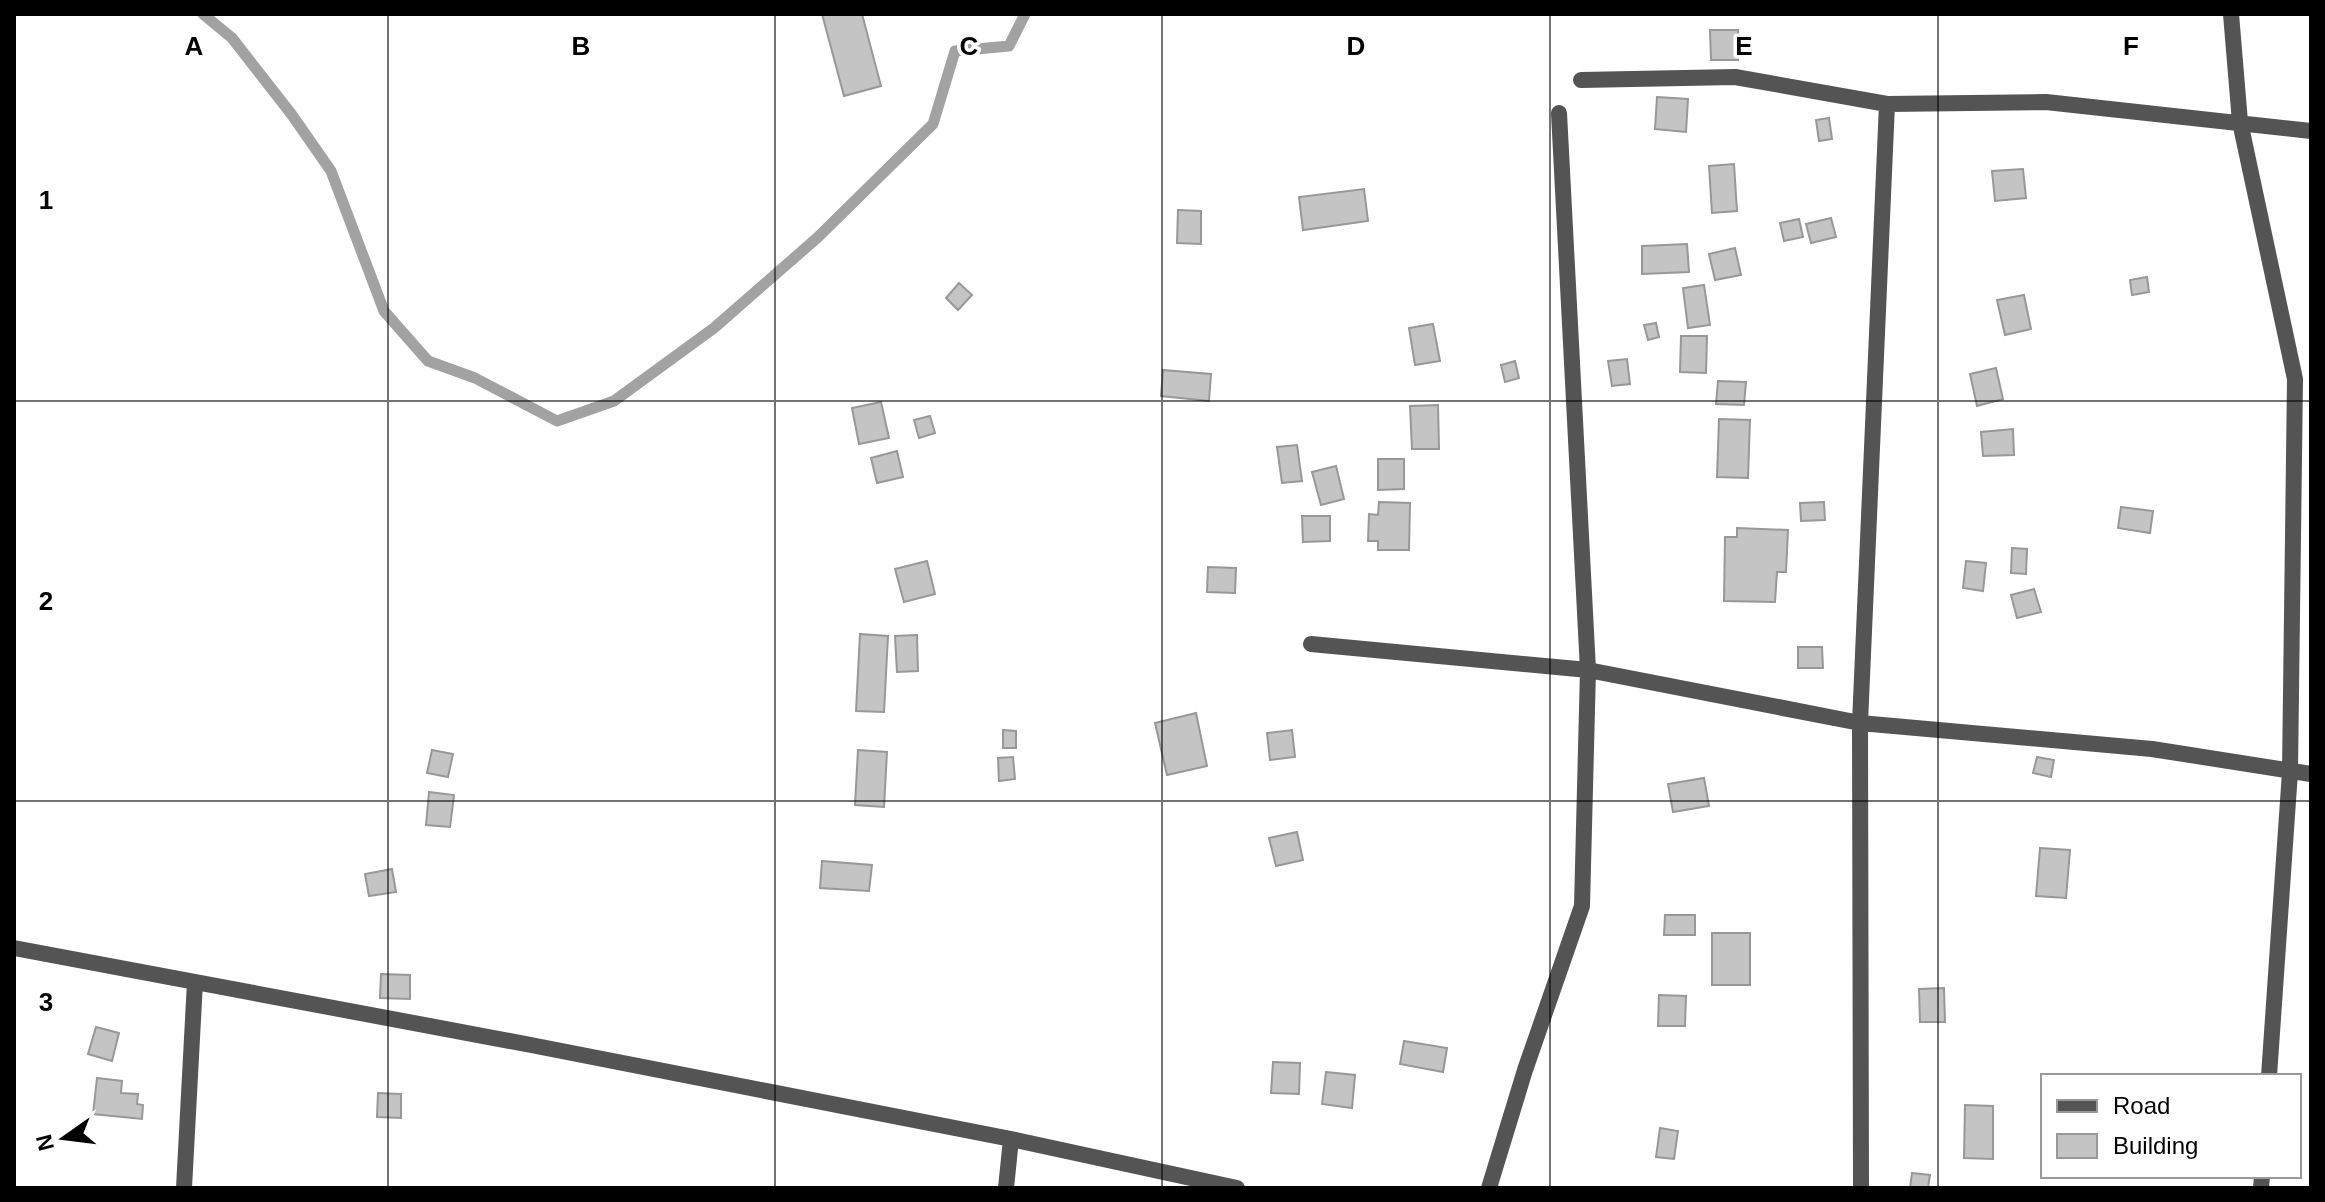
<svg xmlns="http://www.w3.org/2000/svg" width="2325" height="1202" font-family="Helvetica,sans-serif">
<rect width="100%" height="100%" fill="#fff"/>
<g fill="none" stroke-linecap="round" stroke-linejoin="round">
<!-- stream -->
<path stroke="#a2a2a2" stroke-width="11" d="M203,14L232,38L292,115L331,171L384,311L428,361L475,378L557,421L614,401L714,328L817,238L933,124L955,51L1009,46L1025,14"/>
</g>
<!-- building -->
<path fill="#c4c4c4" stroke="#989898" stroke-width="2" d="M822,14H862L881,86L844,96Z
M1710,30H1738V60H1711Z
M1657,97L1688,99L1686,132L1655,129Z
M1829,118L1832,139L1819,141L1816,120Z
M1734,164L1737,211L1712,213L1709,166Z
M2023,169L2026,198L1995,201L1992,171Z
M1364,189L1368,221L1303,230L1299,197Z
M1178,210L1201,211V244L1177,243Z
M1831,218L1836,237L1811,243L1806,224Z
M1799,219L1803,237L1784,241L1780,223Z
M1687,244L1689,272L1642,274V246Z
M1735,248L1741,275L1715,280L1709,254Z
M2147,277L2149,292L2132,295L2130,280Z
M959,283L972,295L958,310L946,298Z
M1704,285L1710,325L1688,328L1683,288Z
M2024,295L2031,329L2005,335L1997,300Z
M1656,323L1659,337L1648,340L1644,325Z
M1433,324L1440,361L1415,365L1409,328Z
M1681,336H1707L1706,373L1680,372Z
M1627,359L1630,384L1612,386L1608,361Z
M1515,361L1519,378L1505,382L1501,365Z
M1996,368L2003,399L1977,406L1970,374Z
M1163,370L1211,374L1209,401L1161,396Z
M1718,381L1746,382L1744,405L1716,404Z
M881,402L889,438L859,444L852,408Z
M1438,405L1439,449H1412L1410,406Z
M930,416L935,433L919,438L914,420Z
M1719,419L1750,420L1748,478L1717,477Z
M2013,429L2014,455L1983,456L1981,432Z
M1297,445L1302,481L1282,483L1277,447Z
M897,451L903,477L877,483L871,458Z
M1378,459H1404V489L1378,490Z
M1336,466L1344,499L1321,505L1312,472Z
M1379,502L1410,503L1409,550H1378V541H1368L1369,514L1378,515Z
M1824,502L1825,520L1801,521L1800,503Z
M2121,507L2153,511L2150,533L2118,528Z
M1302,516H1330V541L1303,542Z
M1737,528L1788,530L1786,572H1777L1775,602L1724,601L1725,537H1737Z
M2012,548L2027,549L2026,574L2011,573Z
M927,561L935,594L904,602L895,569Z
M1966,561L1986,563L1983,591L1963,588Z
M1208,567L1236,568L1235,593L1207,592Z
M2034,589L2041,612L2017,618L2011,595Z
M860,634L888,636L884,712L856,711Z
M917,635L918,671L897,672L895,636Z
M1798,647H1822L1823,668H1798Z
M1196,713L1207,766L1167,775L1155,723Z
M1003,730L1016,731V748H1003Z
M1292,730L1295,757L1270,760L1267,733Z
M432,750L453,754L448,777L427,773Z
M858,750L887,752L884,807L855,805Z
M1013,757L1015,779L999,781L998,758Z
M2037,757L2054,760L2051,777L2033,773Z
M1704,778L1709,806L1673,812L1668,784Z
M429,792L454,795L450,827L426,825Z
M1297,832L1303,860L1276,866L1269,838Z
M2040,848L2070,850L2066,898L2036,896Z
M822,861L872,865L869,891L820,888Z
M392,869L396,892L369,896L365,874Z
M1665,915H1695V935H1664Z
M1712,933H1750V985H1712Z
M381,974L410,975V999L380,998Z
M1944,988L1945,1022H1920L1919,989Z
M1659,995L1686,996L1685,1026H1658Z
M96,1027L119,1033L112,1061L88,1054Z
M1404,1041L1447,1048L1443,1072L1400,1064Z
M1273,1062L1300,1063L1299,1094L1271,1093Z
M1326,1072L1355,1075L1352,1108L1322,1104Z
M97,1078L122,1081L121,1093L138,1094L137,1104L143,1105L142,1119L93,1114Z
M378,1093L401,1094V1118L377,1117Z
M1965,1105L1993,1106V1159L1964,1158Z
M1660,1128L1678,1131L1674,1159L1656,1157Z
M1912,1173L1930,1175L1928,1188H1910Z"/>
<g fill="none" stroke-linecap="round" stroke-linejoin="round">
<!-- minor -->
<path stroke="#545454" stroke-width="16" d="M2231,14L2240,122L2295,379L2290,772L2269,1076
M1581,80L1735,77L1887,104L2046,102L2311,131
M1311,644L1588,670L1860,723L2152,749L2311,774
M14,948L531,1045L1011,1139L1237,1188
M184,1188L195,982
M1006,1188L1011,1139
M1489,1188L1525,1070L1582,906L1588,670L1559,113
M1861,1188L1860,723L1887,104
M2261,1188L2262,1176"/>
</g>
<!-- grid -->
<path fill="none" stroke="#000" stroke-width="2" stroke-opacity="0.55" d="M388,14V1188M775,14V1188M1162,14V1188M1550,14V1188M1938,14V1188M14,401H2311M14,801H2311"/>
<g font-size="26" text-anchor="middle" font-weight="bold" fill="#000" stroke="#fff" stroke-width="7" stroke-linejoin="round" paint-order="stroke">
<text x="194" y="55">A</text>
<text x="581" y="55">B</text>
<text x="969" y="55">C</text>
<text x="1356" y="55">D</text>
<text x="1744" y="55">E</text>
<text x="2131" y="55">F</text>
<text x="46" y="209">1</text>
<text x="46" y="610">2</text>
<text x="46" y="1011">3</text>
</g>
<!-- border -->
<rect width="2325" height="1202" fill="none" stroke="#000000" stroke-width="32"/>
<!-- legend -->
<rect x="2041" y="1074" width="260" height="104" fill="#ffffff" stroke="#999999" stroke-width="2"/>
<rect x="2057" y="1100" width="40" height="12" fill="#545454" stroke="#999999" stroke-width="2"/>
<text x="2113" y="1114" font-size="24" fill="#000000">Road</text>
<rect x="2057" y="1134" width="40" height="24" fill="#c4c4c4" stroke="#999999" stroke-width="2"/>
<text x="2113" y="1154" font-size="24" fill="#000000">Building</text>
<!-- north arrow -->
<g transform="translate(64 1138) rotate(256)" stroke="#ffffff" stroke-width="6" paint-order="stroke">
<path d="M0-6L14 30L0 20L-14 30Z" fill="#000000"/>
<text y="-12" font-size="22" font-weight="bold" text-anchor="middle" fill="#000000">N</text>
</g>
</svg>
